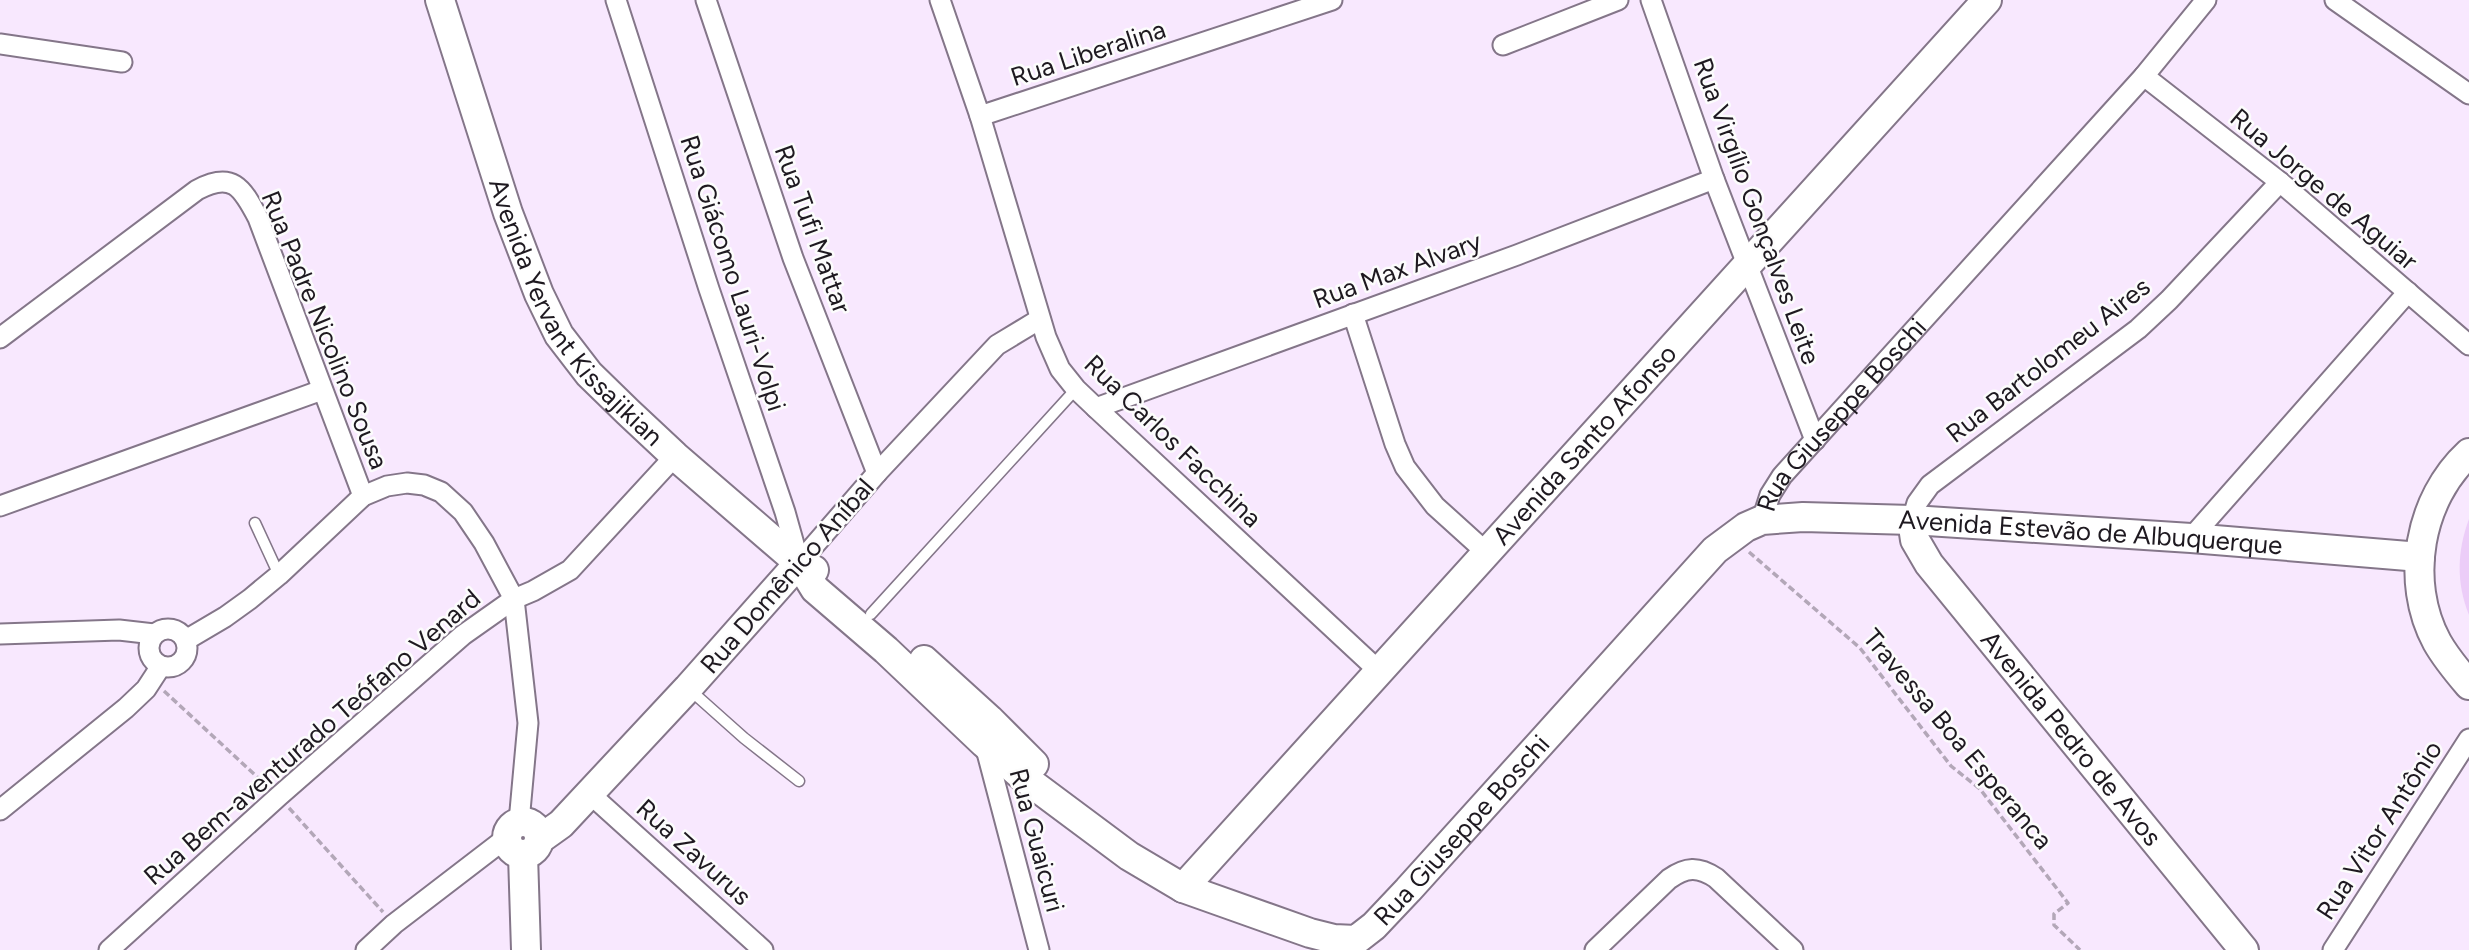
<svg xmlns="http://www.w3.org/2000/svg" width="2469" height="950" font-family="Figtree,sans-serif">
<rect width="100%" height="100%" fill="#f8e8fe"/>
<!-- green -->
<path fill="#eccdf8" d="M2469,519V615C2456,583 2457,551 2469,519Z"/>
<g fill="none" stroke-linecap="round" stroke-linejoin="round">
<defs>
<path id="lane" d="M255,523L279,575
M871,614L1076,389
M689,689L744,738L799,781"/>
<g id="street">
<path d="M616,0L709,289L785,512L799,562"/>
<path d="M706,0L793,258L877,473"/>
<path d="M940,0L980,116L1046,337L1060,369L1076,389L1096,408L1380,672"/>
<path d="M1651,0L1714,179L1815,440"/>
<path d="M2335,0L2469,94"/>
<path d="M0,44L122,62"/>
<path d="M1503,45L1618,0"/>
<path d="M2144,76L2280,182L2469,345"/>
<path d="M980,116L1332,0"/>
<path d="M1353,314L1395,444L1405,467L1435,506L1487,553"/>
<path d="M0,338L197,190C232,171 242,187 258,218L363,496"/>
<path d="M1096,408L1517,255L1714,179"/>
<path d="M0,506L322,390"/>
<path id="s1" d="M1762,520L1770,495L1782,476L2144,76L2206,0"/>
<path d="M1912,520L1917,503L1930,485L2138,329L2169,300L2280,182"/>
<path d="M2191,538L2408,292"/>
<path d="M799,563L877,473L997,345L1040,319"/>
<circle cx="168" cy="648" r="19"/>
<path d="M0,634L119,630L154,634"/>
<path d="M186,640L225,617L250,599L279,575L363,496L387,486L407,483L424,485L441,492L463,512L484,543L514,599L528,723L519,822"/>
<path d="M985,745L1039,950"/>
<path d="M589,793L763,950"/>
<path d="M0,810L126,708L146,689L161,666"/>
<path d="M109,950L279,796L463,635L514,599L533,591L570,570L675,456"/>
<path d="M366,950L394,924L506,838"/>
<path d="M1595,950L1669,879C1686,867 1698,866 1716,878L1793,950"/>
<path d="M2333,950L2469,739"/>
</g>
<g id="secondary">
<path id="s2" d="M440,0L508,213L539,294L559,335L589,374L628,412L675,456L799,563L814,570"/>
<path d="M2469,453C2419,499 2404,581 2437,642C2446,658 2457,671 2469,685"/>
<path id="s3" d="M1912,520L1915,540L1929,564L2244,950"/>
<path id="s4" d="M799,563L815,589L886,650L984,743L1023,777L1129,856L1183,888L1310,933L1334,939L1356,940L1374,926L1408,890L1715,550L1746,527L1762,520L1803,517L1912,520L2191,538L2420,557"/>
<path d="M924,660L989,719L1034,764"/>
<circle cx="523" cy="838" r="16"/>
<path d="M540,839L561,824L688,688L799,563"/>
<path d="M523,855L526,950"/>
<path id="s5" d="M1183,888L1987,0"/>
</g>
</defs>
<!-- lane casing -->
<use href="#lane" stroke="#847689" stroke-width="13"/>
<!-- street casing -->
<use href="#street" stroke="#847689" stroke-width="23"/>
<!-- secondary casing -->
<use href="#secondary" stroke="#847689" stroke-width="32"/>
<!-- path -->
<path stroke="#b3a7b8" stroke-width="3.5" stroke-dasharray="7 3.5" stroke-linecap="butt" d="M1749,552L1860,648L1951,766L1980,789L2068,903L2054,914V925L2080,950
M164,691L267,786
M289,808L383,912"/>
<!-- lane -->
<use href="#lane" stroke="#fff" stroke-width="10"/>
<!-- street -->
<use href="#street" stroke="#fff" stroke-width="19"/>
<!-- secondary -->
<use href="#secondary" stroke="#fff" stroke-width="28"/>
</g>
<g text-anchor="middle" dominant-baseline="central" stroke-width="5" stroke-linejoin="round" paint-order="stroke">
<!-- street labels -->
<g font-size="26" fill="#1e1920" stroke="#fcfcfc">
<text transform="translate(1088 53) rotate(-18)">Rua Liberalina</text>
<text transform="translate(2324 189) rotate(40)">Rua Jorge de Aguiar</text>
<text transform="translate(1757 211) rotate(70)">Rua Virgílio Gonçalves Leite</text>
<text transform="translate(813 229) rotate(70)">Rua Tufi Mattar</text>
<text transform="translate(1397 270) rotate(-20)">Rua Max Alvary</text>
<text transform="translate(733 273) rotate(72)">Rua Giácomo Lauri-Volpi</text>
<text stroke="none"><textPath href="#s2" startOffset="345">Avenida Yervant Kissajikian</textPath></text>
<text transform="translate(325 330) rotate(68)">Rua Padre Nicolino Sousa</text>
<text transform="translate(2048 360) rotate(-38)">Rua Bartolomeu Aires</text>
<text stroke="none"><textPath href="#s1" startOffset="133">Rua Giuseppe Boschi</textPath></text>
<text transform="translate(1173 441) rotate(44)">Rua Carlos Facchina</text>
<text stroke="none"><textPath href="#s5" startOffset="598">Avenida Santo Afonso</textPath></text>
<text stroke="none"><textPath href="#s4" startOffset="1603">Avenida Estevão de Albuquerque</textPath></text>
<text transform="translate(787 576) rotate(-49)">Rua Domênico Aníbal</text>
<text transform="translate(312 737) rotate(-41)">Rua Bem-aventurado Teófano Venard</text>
<text transform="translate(1958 739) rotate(50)">Travessa Boa Esperanca</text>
<text stroke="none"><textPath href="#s3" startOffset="273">Avenida Pedro de Avos</textPath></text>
<text stroke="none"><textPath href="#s4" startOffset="840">Rua Giuseppe Boschi</textPath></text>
<text transform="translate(2379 830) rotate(-57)">Rua Vitor Antônio</text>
<text transform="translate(1037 840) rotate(75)">Rua Guaicuri</text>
<text transform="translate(694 852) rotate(42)">Rua Zavurus</text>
</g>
</g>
</svg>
